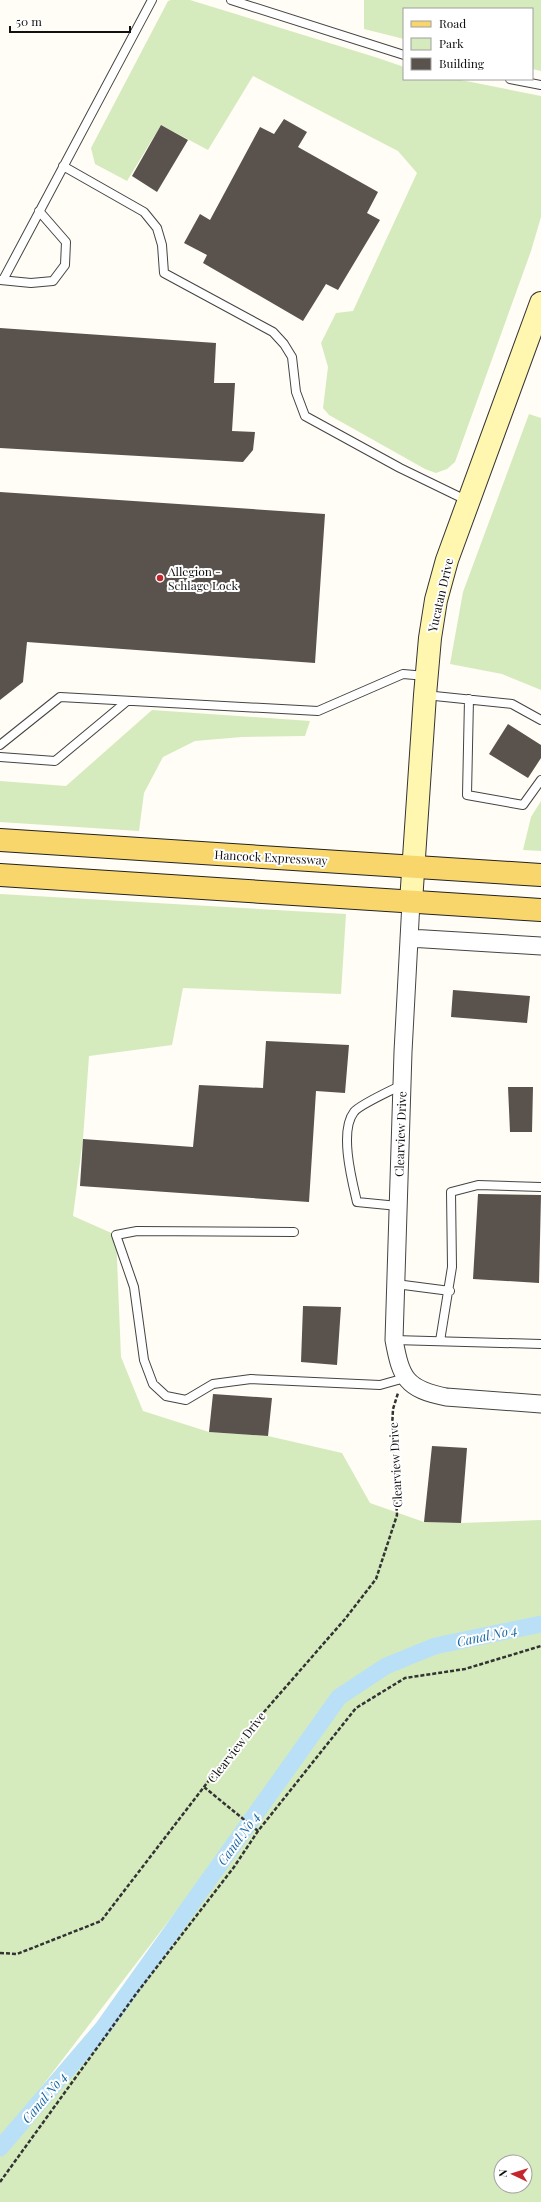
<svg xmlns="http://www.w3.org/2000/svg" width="541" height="2202" font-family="'Playfair Display',serif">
<rect width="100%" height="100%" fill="#fffdf5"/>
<!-- green -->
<path fill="#d5ebbd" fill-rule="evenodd" d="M171,0H190L378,58L404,67V79H456L541,96V217L531,251L455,462L447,469L436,473L425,469L329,415L323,408L328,367L321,343L336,313L353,311L417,173L398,151L253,76L208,150L161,125L127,181L95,164L91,148L168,1Z
M364,0H541V71L532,69V9H404V39L364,29Z
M529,414L541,418V690L502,674L450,664L463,592Z
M152,710L310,721L305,736L242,737L195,741L163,757L144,793L139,831L0,822V781L66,786Z
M541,801V851L523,850L531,817Z
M0,894L346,914L341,994L183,988L172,1045L89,1056L83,1139L73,1216L116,1235L121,1357L143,1411L209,1432L268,1436L342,1453L370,1503L424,1522L461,1523L541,1520V2202H0V2155L103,2028L328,1713L0,2141ZM501,2162H525V2186H501Z"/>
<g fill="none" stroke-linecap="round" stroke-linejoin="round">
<!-- canal -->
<path stroke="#b9e0f7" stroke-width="17" d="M0,2148L103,2028L339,1697L386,1666L435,1646L541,1624"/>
</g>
<!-- building -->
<path fill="#5a524d" d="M284,119L307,132L298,147L378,192L367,213L380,220L338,290L326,284L303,321L203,263L207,255L184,243L200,214L210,220L260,127L274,134Z
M161,125L188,140L157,192L132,176Z
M0,328L216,343L214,383H235L232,431L255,432L253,450L243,462L0,448Z
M0,492L325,514L315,663L27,642L23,682L0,700Z
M508,724L541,745V758L528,778L489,754Z
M453,990L530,996L527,1023L451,1017Z
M266,1041L349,1045L345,1093L316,1091L309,1202L80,1186L83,1139L193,1147L199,1085L263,1088Z
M508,1087H533L532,1132H510Z
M478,1194L541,1195L539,1283L473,1279Z
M303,1306L341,1307L337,1365L301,1362Z
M213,1394L272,1398L268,1436L209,1432Z
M432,1446L467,1448L461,1523L424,1522Z"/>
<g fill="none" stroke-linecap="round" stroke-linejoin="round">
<defs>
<path id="lane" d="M231,0L404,55
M510,79L541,85
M63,166L144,212L157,228L162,245L164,273L273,332L284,344L292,357L296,392L305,416L400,468L468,501
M0,280L31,283L53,281L65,265L66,242L39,211
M3,280L152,0
M425,695L512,704L541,720
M469,699L467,795L523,805L541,780
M0,745L60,697L318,711L403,674L426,676
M0,757L55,761L126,702
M398,1206L357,1202C352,1181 339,1131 354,1112C359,1105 392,1090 402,1085
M294,1232L137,1231L116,1235L134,1287L144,1360L153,1384L166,1396L186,1400L213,1384L251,1379L380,1385L405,1378
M396,1284L450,1291
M394,1340L541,1344
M440,1341L452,1267L451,1192L478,1185L541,1187"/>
<path id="street" d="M411,902L403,1052L394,1340C401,1378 406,1389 446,1397L541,1404
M409,938L541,946"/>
<path id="secondary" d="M411,902L425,695L430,638L436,600L447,560L541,303"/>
<path id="primary" d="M0,840L541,875
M0,875L541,910"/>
</defs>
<!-- lane casing -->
<use href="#lane" stroke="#444" stroke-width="10"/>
<!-- street casing -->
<use href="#street" stroke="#444" stroke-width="19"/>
<!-- secondary casing -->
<use href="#secondary" stroke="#333" stroke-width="24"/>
<!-- primary casing -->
<use href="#primary" stroke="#222" stroke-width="24"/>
<!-- path -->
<path stroke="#333" stroke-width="2.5" stroke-dasharray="4 2" stroke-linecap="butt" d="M204,1787L258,1831
M0,1953L17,1954L101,1921L243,1736L345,1619L376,1579L397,1515L392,1428L393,1409L398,1393
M0,2182L136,1994L234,1867L258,1831L356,1708L405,1678L465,1669L541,1646"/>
<!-- lane -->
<use href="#lane" stroke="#fff" stroke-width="8"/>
<!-- street -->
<use href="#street" stroke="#fff" stroke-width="17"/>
<!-- secondary -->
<use href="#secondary" stroke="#fff6b0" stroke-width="22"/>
<!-- primary -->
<use href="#primary" stroke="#f9d66b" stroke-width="22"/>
</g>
<!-- markers -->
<circle fill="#c4262e" stroke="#fff" stroke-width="1.5" cx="160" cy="578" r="4"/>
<g text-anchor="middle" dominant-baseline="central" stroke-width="4" stroke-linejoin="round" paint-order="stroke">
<!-- poi labels -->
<g font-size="12" fill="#111" stroke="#fff" text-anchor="start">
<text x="168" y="571">Allegion -<tspan x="168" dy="14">Schlage Lock</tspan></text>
</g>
<!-- street labels -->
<g font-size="12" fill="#111" stroke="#fff">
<text transform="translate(440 595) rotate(-77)">Yucatan Drive</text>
<text transform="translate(271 857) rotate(3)">Hancock Expressway</text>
<text transform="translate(400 1134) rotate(-88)">Clearview Drive</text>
<text transform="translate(395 1465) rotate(-93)">Clearview Drive</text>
<text transform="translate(236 1747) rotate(-52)">Clearview Drive</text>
</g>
<!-- water labels -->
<g font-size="13" font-style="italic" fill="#1768a6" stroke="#fff">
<text transform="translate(487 1635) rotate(-12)">Canal No 4</text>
<text transform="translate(238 1838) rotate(-54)">Canal No 4</text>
<text transform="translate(44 2097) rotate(-50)">Canal No 4</text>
</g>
</g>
<!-- legend -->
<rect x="403" y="8" width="130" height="72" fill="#ffffff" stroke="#a0a0a0"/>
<rect x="411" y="21" width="20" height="6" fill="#f9d66b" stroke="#a0a0a0"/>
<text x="439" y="28" font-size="12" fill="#111111">Road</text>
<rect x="411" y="38" width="20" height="12" fill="#d5ebbd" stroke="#a0a0a0"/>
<text x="439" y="48" font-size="12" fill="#111111">Park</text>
<rect x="411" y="58" width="20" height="12" fill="#5a524d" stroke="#a0a0a0"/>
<text x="439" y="68" font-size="12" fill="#111111">Building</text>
<!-- north arrow -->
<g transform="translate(513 2174) rotate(274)"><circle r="19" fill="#ffffff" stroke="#a0a0a0"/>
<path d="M0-3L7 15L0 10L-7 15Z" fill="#c4262e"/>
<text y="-6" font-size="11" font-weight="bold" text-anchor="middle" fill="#111111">N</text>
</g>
<!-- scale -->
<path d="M10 26v6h120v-6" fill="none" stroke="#111111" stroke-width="2"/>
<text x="16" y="26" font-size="12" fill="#111111" stroke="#ffffff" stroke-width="3" paint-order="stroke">50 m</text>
</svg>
